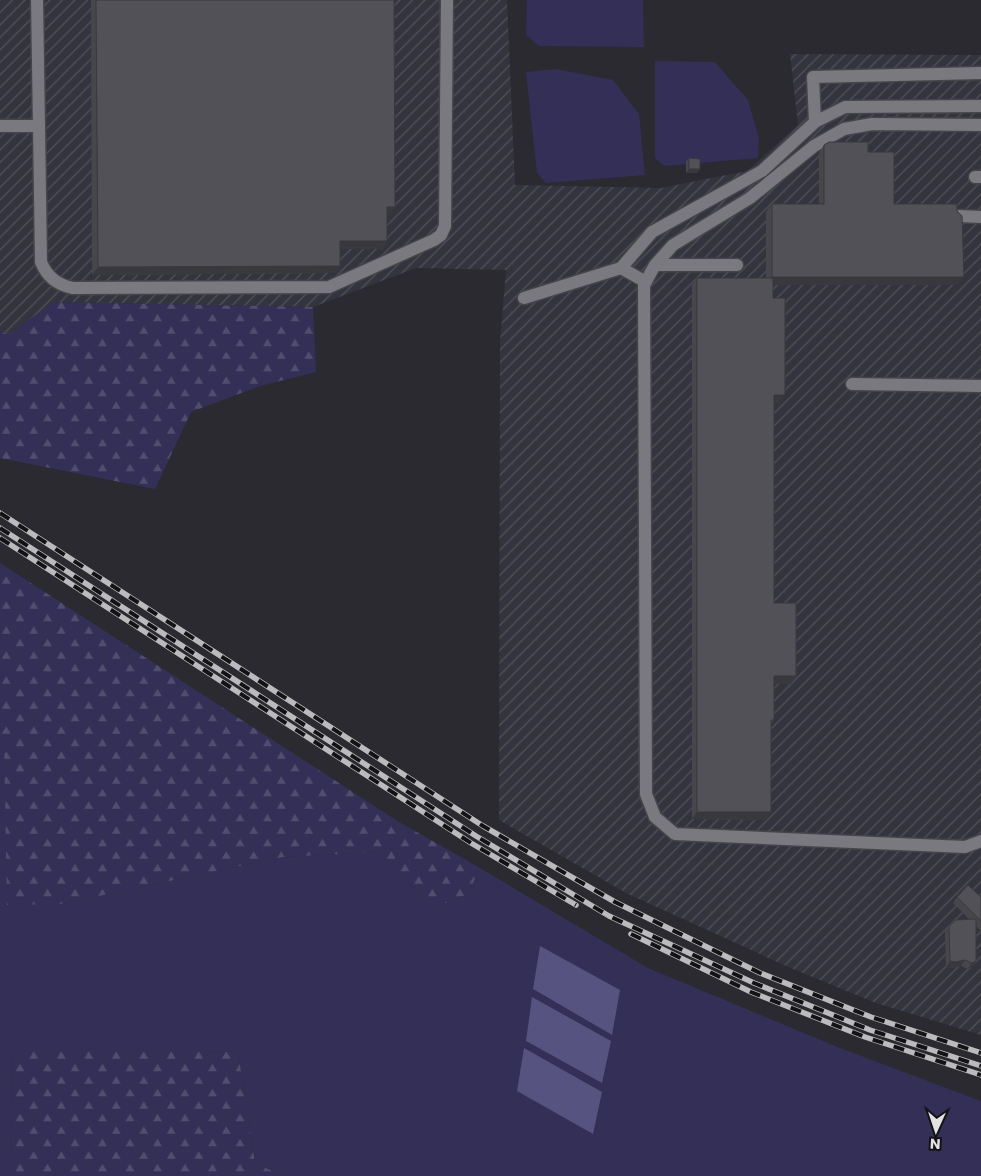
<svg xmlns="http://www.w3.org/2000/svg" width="981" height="1176" font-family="Poppins,sans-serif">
<defs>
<pattern id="industrial-furrows" width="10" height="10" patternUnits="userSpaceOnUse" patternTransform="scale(1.25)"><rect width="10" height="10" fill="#34343e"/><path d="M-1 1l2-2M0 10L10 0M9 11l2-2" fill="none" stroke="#51515a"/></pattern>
<pattern id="forest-firs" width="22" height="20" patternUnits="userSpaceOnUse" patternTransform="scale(1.25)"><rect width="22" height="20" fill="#342f57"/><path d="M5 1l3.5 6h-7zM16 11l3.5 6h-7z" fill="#514d6f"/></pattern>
</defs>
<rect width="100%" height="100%" fill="#2a2a30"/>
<!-- industrial -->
<path fill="url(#industrial-furrows)" d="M0,0H507L515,185L661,188L747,171L798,125L790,54L981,55V1035L876,1003L793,969L628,894L499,820L500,343L506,270L416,268L313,307L55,302L9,334L0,332Z"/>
<!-- grass -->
<path fill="#342f57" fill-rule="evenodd" d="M527,0H643L644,47L539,46L526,35Z
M655,61L715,62L748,100L759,139L758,158L664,166L655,158Z
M556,69L613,80L639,114L645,175L546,183L537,173L526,72Z
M0,737L4,738L61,904L283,857L377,852L434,908L468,894L480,868L648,968L840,1048L981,1101V1176H283L255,1163L238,1052L12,1049L10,1176H0ZM541,946L612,1035L533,989Z"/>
<!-- forest -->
<path fill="url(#forest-firs)" d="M54,302L313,307L316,372L260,386L191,412L155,489L0,458V332L9,334Z
M0,563L399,822L480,868L468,894L434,908L377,852L283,857L61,904L7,905L4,738L0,737Z
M12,1048L238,1052L255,1163L283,1176H10Z"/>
<!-- water -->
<path fill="#575380" d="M540,946L620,990L612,1035L533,989Z
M532,997L611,1041L602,1083L526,1041Z
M524,1048L602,1092L593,1134L517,1091Z"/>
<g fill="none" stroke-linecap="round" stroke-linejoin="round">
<defs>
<path id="minor" d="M37,0L39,126
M815,122L845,107L981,106
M981,125L872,124L844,129L814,146L750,198L673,245L655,265L644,285L646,794L655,817L675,834L965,847L981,841
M0,126H39L41,262C47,277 57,285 73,288L329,287L434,240L441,235L445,226L447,0
M975,177H981
M959,216L981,217
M655,265H737
M646,282L621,268L652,232L762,171L815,122L813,77L981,73
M524,298L621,268
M852,384L981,386"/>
</defs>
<!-- minor casing -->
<use href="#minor" stroke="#454549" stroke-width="15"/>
<!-- minor -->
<use href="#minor" stroke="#7a7980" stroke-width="12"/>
<defs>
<path id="rail" d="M0,513L483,826L615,902L760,973L871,1017L981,1053
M0,528L476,836L609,916L754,983L870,1030L981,1066
M0,538L471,843L576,905
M631,934L751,992L865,1037L981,1075"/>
</defs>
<!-- rail casing -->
<use href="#rail" stroke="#bbbbbe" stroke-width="5.5"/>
<!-- rail -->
<use href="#rail" stroke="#131315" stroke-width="4" stroke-dasharray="11" stroke-linecap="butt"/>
</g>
<!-- wall -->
<path fill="#46464b" d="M91,0H394L390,215H387V241L382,249H340V266L335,273L92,275Z
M824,145L868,152L894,204L958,285H773V298L780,403H774V603L796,676L791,684H774V720L771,724L765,820L692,819V285L697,278H766V212L772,204H819V153Z
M689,158L700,169L697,173H686V161Z
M957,897H981V931L976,926V961L972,967L968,969L961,966L951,968L946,967L945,932L949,926L970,920L953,903Z"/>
<!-- shaded-wall -->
<path fill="#39393d" d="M689,169H700L697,173H686Z
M387,207H395L390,215H382Z
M340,241H387L382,249H335Z
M340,266L335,273L92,275L98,267Z
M772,277H964L958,285H766Z
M774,395H785L780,403H768Z
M774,676H796L791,684H768Z
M697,812H771L765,820L692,819Z
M965,960L961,966L951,968L946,967L950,961Z
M976,961L972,967L968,969L972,963Z"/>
<!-- building -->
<path fill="#515157" stroke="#39393d" d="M96,0H394L395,207H387V241H340V266L98,267Z
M829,142H868V152H894V204H957V211L962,216L964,277H772V204H824V145Z
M689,158L700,159V169H689Z
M697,278H773V298H785V395H774V603H796V676H774V720H771V812H697Z
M968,885L981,897V921L957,897Z
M976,919V961L972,963L965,960L955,962L950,961L949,926L956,920Z"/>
<!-- north arrow -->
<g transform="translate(936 1131) rotate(183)" stroke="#131315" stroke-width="4" paint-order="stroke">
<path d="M0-4L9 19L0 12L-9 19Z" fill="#e2e2e5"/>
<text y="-8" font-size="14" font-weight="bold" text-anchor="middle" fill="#e2e2e5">N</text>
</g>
</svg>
